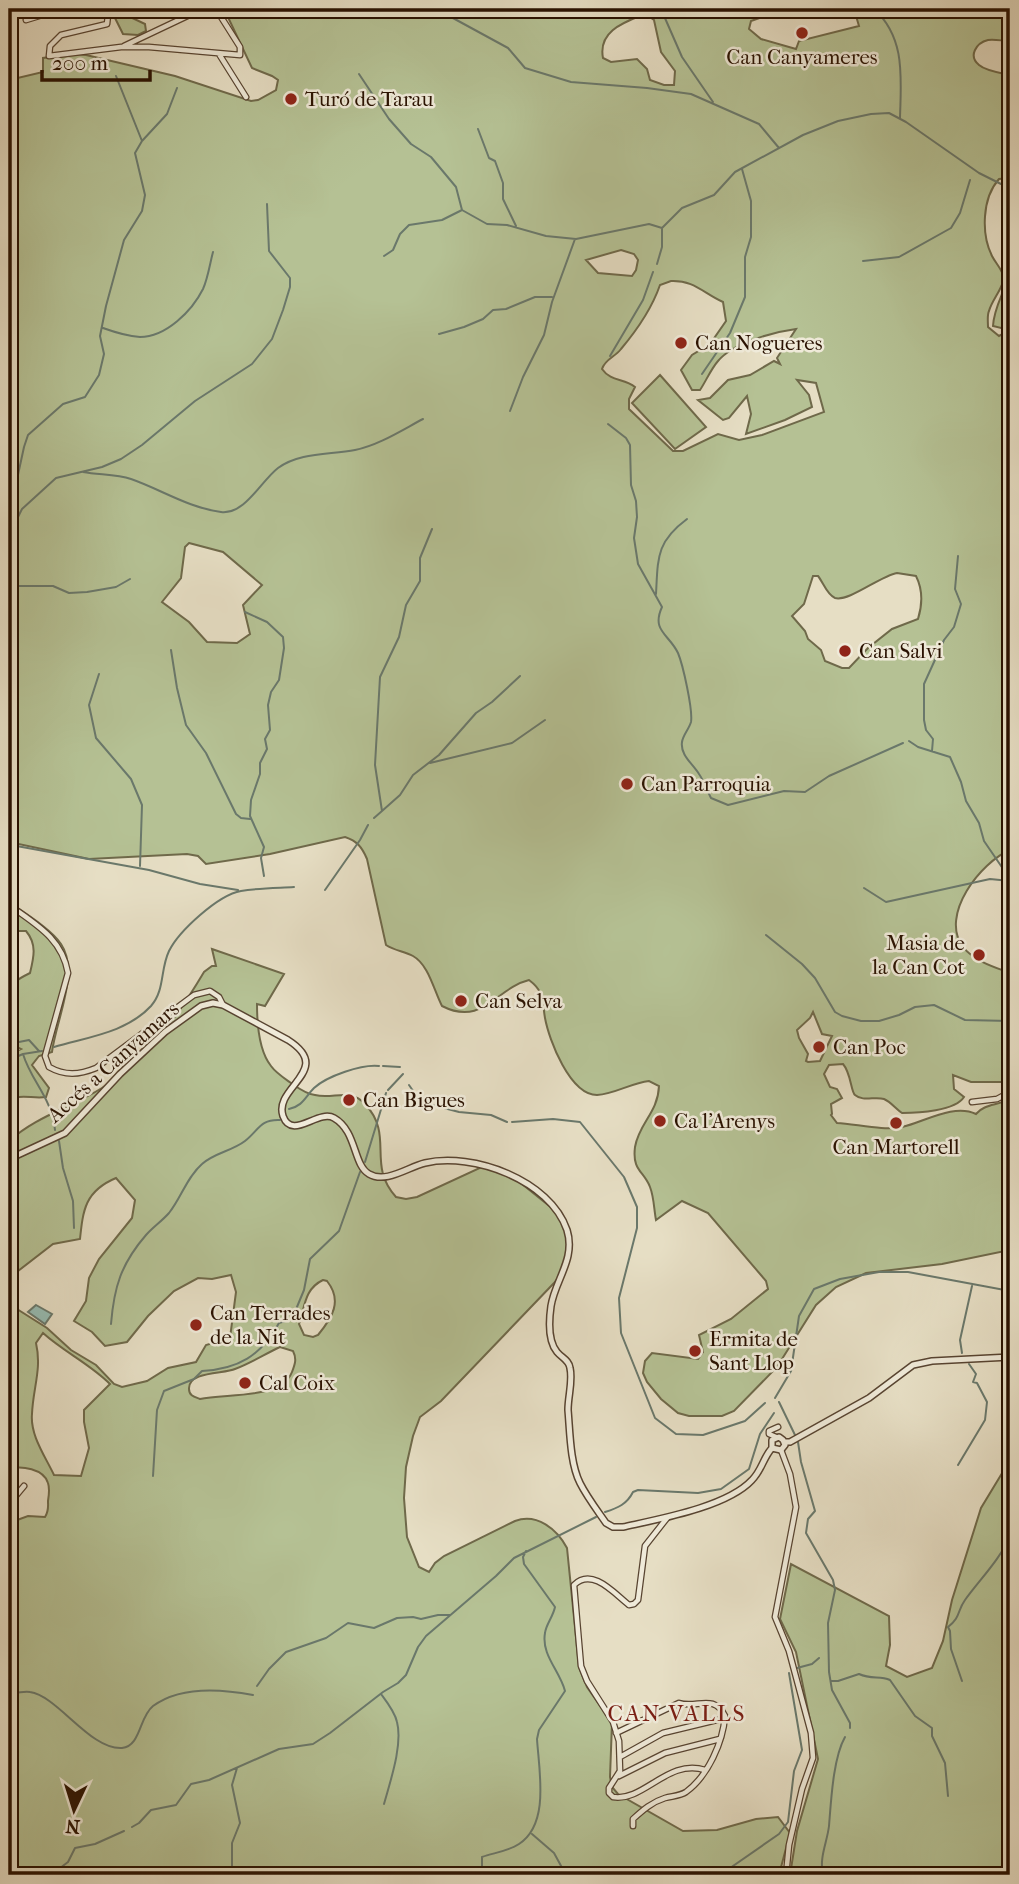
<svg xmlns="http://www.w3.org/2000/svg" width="1019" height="1884" font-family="'IM FELL French Canon',serif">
<rect width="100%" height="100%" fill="#e6dec4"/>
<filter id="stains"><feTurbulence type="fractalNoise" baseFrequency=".00286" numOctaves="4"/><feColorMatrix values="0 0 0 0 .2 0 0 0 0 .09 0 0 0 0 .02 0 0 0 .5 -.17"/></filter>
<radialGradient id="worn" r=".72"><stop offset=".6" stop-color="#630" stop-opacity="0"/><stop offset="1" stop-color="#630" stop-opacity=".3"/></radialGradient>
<!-- green -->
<path fill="#b5c194" stroke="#6f694a" stroke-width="2" fill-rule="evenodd" d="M116,9H125L128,16L145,24L146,31L138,35L123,34L115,18Z
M222,9H774L765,16L751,21L749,29L761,39L796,49L799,41L859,26L854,9H1010V41C1003,41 995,39 988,40C976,43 968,56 979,65C986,71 1001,73 1010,75V178L999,179C982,198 981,234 992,256C996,264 1005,272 1003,281C1001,291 992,300 989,311C987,315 988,322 988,327L999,336L1010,330V850C981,862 939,915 963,947C974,961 994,967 1010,973V1082H971L953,1075L954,1089L964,1097C955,1111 918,1113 902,1113C896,1109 891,1102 884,1099C875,1096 863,1102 855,1095C851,1092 851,1073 843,1064L829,1065L824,1074L830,1087L837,1089L842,1098L831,1104L832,1114L831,1115L837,1123C856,1124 884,1131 902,1127C924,1122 954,1103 976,1114C985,1103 1000,1106 1010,1098V1250L942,1264L866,1273L836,1287L816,1305L777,1367L734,1411L722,1416H689L678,1413L661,1399L647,1382L643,1373L645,1361L652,1353L698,1359L703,1352L699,1335L731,1319L768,1289L766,1281L708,1213L682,1201L656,1220C654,1210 654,1197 650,1187C644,1171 632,1171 635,1147C639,1123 658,1113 659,1086L649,1081C631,1083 615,1094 597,1095C570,1095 549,1040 545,1018C542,1001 545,992 529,980C496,988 483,1027 442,1006C434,991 429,965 413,956C404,951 395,951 386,945L367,859C362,847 357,841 345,837L270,854L206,864L198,856L187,854L89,859L9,842V80L43,72V58L76,54L86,55L175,76L251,101L258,100L276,90L278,80L272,76L252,68L227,15ZM642,15H647L654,20L661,52L675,71L674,85H664L650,80L647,69L637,59L611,62L603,58C598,32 622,23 642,15ZM621,250L634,254L638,260L636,270L632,276L598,273L586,260ZM671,281C694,280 703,293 723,302L726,321L710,344L692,355L681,370L692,390H700C706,381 711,369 718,361C733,343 773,332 796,329L777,358L780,364L774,361L750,375L728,380L710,398L698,400L723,420L729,418L747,396L751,414L746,434L785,420L812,407L809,395L797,380L816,383L824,412L762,435L739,440L718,434L683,451H673L629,409V399L635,387C624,378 611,382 602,369C605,359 615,357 621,349C637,330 652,308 660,285ZM189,543L223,552L262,585L243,605L250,634L237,643L207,642L189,622L162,602L181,578L185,547ZM897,573L916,576C923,590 923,603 918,619L892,629L868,648L849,668H842L825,661L821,650L808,639L805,631L792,616L804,604L813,576H818C823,582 827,595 835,598C849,602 880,576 897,573ZM813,1012L822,1034L832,1036L820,1061L808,1062L806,1061L808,1054L799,1038L797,1030L810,1018Z
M1010,267V324L1001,328L993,326C994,304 1008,288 1010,267Z
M660,375L706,427L675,449L632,403Z
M9,902C23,912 51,929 61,944C80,972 56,1020 52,1052L39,1056L32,1065L49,1088L46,1097C34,1099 21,1094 9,1099V1055L21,1049L17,1047L9,1049V1020C28,1008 6,995 15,982C18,979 26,975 30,973C34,957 37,944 26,931H9Z
M212,949L284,974L265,1006L257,1004C257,1022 259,1051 271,1066C276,1073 284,1078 291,1083C298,1088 306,1094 315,1095C333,1100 350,1087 365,1104C395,1136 366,1164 396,1197L406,1199L417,1197L486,1165L507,1172L558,1213L570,1243L561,1274L554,1283L441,1401L420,1417L413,1436L406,1467L404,1498L407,1537L419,1567L429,1572L435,1563L444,1556L515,1521C537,1513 557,1529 567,1548L579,1667L587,1687L612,1723L610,1777L612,1787L618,1794L683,1831L717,1830L756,1819L778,1817L790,1833L779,1875H9V1555L11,1550L9,1523L28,1516L45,1517C49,1511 48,1507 48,1501C49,1495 50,1489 48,1483C44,1469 21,1465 9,1469V1304L47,1328L71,1350L96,1365L114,1384L122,1387L147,1381L168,1368L196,1362L206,1345L230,1338L236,1292L231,1275L212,1279L198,1278L174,1291L148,1316L127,1342L105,1346L92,1332L74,1321L86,1301L89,1278L99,1259L132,1218L135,1200L116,1178C85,1191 83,1210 80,1239L53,1244L9,1278V1141C37,1116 70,1108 102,1088C146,1060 178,1016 204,972L212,966H216ZM323,1280L327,1281C343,1301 332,1318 318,1335L313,1337L304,1335L299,1324C305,1307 304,1289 323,1280ZM43,1333C64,1352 90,1364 110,1384L84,1410V1422L89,1448L81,1476L54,1475C45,1456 30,1435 32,1414C33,1388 42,1369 36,1343ZM280,1347L293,1351C297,1359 295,1364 292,1372C281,1400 226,1393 200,1399C195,1397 189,1396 189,1389C188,1371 224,1374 235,1369C251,1363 265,1354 280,1347Z
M1010,1460V1875H790L797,1831L818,1759L796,1652L780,1619L791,1564L889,1616L890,1645L886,1666L907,1677L932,1668L943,1641L952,1600L981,1508Z"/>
<!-- water -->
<path fill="#96bcb3" stroke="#6a786b" stroke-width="2" d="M36,1305L52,1314L45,1324L28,1312Z"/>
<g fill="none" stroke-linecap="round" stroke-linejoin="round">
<!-- stream -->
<path stroke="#6a786b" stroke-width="2" d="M661,9L682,57L713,102
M874,9C906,38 901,78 900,118
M440,11L508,48L525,68L571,82L647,88L691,94L759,124L779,148
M264,16L267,9
M359,74L389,119L411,144L431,157L456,187L462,210L487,224L507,225L546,236L576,239L649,224L662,228L682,208L714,195L735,172L803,135L838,121L871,114L889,113L906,122L979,173L1001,184
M478,129L489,158L495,161L503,183V199L516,226
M142,141L167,114L177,88
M384,256L393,250L400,234L409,225L442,220L462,210
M863,261L899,257L951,228L960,213L970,180
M657,264L662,247V228
M103,328C114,332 127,336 140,337C166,337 192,311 203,289C208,278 210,263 213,252
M439,334L464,327L483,319L493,310L506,309L535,297H552
M610,356L643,300L653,272
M702,374L730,333L745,297V257L751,237V201L742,169
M510,411L523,377L544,335L552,302L575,239
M608,424L626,438L630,445L631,485L636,501L637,517L634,538L638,564L662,607C651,631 669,634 678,653C683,665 693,710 691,722C689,729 683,735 682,742C680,755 693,764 699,774C704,781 707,790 711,798L728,805L784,791L805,792L829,776L903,743
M83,472C99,475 116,474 131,479C160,489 189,508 221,512C245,515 261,481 278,468C300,452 330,455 355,450C379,445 402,430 423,419
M9,499L16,484L24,447L28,435L63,404L85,397L99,375L104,354L100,336L106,306L124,240L142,211L145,195L135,153L142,141L116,76
M10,533L22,509L56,478L102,467L121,459L142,445L195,401L252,364L272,339L283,310L290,287V278L269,251L267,204
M9,586H53L69,593L87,592L116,587L130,579
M656,594C658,558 656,542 687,519
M245,612L267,622L283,637L284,648L279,680L271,692L268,705L270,730L265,739L267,749L260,763V774L251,800L250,816L264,847L261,858L264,876
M171,650L177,688L186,725L206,753L236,814L241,818L250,819
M99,674L89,705L96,738L131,779L142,805L140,866
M909,741L918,747L950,757L961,782L966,801L979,823L984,841L1010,879
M932,751L933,739L926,730L924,720V684L944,640L954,627L961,604L955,589L958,556
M430,763L512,743L545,720
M382,811L400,795L413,775L439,755L476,713L492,702L520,676
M374,818L382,811L375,765L380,677L399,637L406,605L420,581V558L432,529
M11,845L149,870L200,884L238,890
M864,888L886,902L990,879L1010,881
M325,890L360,840L368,825
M766,935L802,964L815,978L835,1012L842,1016L861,1021H879L899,1015L915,1007L934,1005L965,1020L1010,1021
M9,1044L29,1040L39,1051
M54,1047C87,1037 126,1033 151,1006C165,990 160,970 169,951C179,931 218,895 241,891C258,888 277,888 294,887
M23,1054C31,1081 52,1098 55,1130
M9,1060L23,1054L42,1051
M383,1066L400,1067
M409,1085L418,1098L425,1103L459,1112L491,1115L507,1122
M388,1090L403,1074
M289,1109C303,1106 305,1097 314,1088C327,1076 362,1064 379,1066
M512,1122L553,1119L580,1122L624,1177L637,1207V1228L619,1298L621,1333L655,1418L676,1434L703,1435L745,1421L765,1403
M59,1141L63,1168L73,1201L74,1228
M365,1162L386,1093
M111,1324C114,1287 121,1264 146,1235C153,1227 162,1221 169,1213C181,1198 187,1177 202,1164C214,1153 232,1151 245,1141C259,1130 260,1119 280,1120
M962,1353L960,1340L972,1286
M775,1398L791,1371L799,1316L814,1289L840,1279L879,1272H908L1010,1291
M779,1402L795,1435
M798,1442L801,1462L815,1511L808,1519L806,1533L833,1580L835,1590L828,1623L829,1672L832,1690L850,1723V1728
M9,1451L15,1455
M958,1465L985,1420L987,1402L977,1383L973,1382L976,1374L969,1364
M153,1476L157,1410L164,1391L194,1379L202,1371C238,1369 261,1356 279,1323L292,1319L304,1290L310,1259L339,1231L360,1172
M605,1512C618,1508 627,1504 633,1492L638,1490L698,1493L721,1489L749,1469L760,1434L774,1413
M797,1668L812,1664L819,1658
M831,1681H838L859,1674C872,1680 880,1675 890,1680L915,1716L932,1728V1736L945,1763L948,1796
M962,1681L951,1649L950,1631L948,1627C961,1617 957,1611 965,1600C980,1579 1001,1559 1010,1535
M257,1686L269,1669L286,1652L326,1638L348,1623L374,1628L397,1618L413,1617L421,1619L438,1615H450
M9,1694C15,1693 24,1691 30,1692C58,1696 90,1750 122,1748C141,1746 139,1717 153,1706C180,1686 222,1689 253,1695
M381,1694C387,1702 395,1712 397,1722C403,1745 390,1782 384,1804
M132,1827L139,1823L151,1810L176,1805L191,1784L209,1780L279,1749L313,1744L330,1733L383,1692L398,1683L406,1675L418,1647L426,1636L496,1576L514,1558L596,1517
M532,1834L554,1853L566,1875
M51,1875L68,1862L75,1848L95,1844L124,1831
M232,1875V1843L240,1823L232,1785L237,1768
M482,1875V1857C493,1853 509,1851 519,1844C550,1824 539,1771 537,1739L539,1730L565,1691C560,1671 541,1655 545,1633C546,1624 553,1617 555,1607L524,1564L523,1557L526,1551
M720,1875L779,1834L788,1822L794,1771L802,1750L789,1673
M823,1875C819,1857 827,1843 829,1826C831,1802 833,1758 845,1737
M860,1875C871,1873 883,1870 894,1870L900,1875"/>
<defs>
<path id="minor" d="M106,9L108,15L107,24L61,35L50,46L49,56L121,47H149L240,55V47L216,9
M26,20L62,9
M124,46L202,9
M219,54L246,97
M9,905C35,924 62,938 68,973L45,1056L49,1067C65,1076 79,1075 96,1068L194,995L210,991L219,997L223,1005
M972,1102L997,1099L1010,1092
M776,1437L769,1434V1431L778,1427
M781,1450L790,1474L796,1507L775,1617L789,1651L811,1733L813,1758L802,1789L789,1845L786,1875
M9,1504L24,1486
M667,1518L645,1546L638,1600L634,1604L629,1605C614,1593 592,1567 574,1585L581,1666L587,1681L613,1722L619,1741L620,1771L609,1788V1793L613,1797C644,1802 668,1758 705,1770
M616,1733L679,1703C696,1709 714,1693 725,1716C723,1742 708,1776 686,1792C680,1796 672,1796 665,1798C652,1802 643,1810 633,1819V1826
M620,1757L663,1733L725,1718
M619,1776L665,1753L720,1739"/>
<path id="tertiary" d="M9,1159L65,1133L120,1074L165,1032L201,1006L213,1003L223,1005L288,1040C335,1070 273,1087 283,1116C292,1141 318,1109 334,1118C357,1131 353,1165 369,1174C386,1184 408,1167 425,1163C473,1152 550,1180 567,1230C576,1259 555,1280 551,1306C549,1320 548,1341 557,1352C562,1358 569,1360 570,1368C573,1381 568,1396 568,1410C570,1432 570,1463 580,1483C587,1497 597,1510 606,1523L613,1527H623C659,1519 727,1507 752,1480C762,1470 763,1458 772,1448V1440L779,1437L783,1440L785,1445L781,1450L772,1448
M784,1442H790L869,1398L913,1365L932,1361L1010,1357"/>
</defs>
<!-- minor casing -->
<use href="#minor" stroke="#584431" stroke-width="7"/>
<!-- tertiary casing -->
<use href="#tertiary" stroke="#584431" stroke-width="8"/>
<!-- minor -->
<use href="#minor" stroke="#efead9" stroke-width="4.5"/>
<!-- tertiary -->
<use href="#tertiary" stroke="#efead9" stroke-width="5"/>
</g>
<!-- markers -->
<g fill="#8f2418" stroke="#efead9" stroke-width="2.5">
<circle cx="802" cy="33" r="7"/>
<circle cx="291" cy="99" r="7"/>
<circle cx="681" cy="343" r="7"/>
<circle cx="845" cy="651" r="7"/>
<circle cx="627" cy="784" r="7"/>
<circle cx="979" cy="955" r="7"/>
<circle cx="461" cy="1001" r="7"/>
<circle cx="819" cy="1047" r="7"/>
<circle cx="349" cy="1100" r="7"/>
<circle cx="660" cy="1121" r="7"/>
<circle cx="896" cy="1123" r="7"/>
<circle cx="196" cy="1325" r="7"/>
<circle cx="695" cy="1351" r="7"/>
<circle cx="245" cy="1383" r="7"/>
</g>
<g text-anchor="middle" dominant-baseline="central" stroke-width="5" stroke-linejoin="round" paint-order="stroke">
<!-- poi labels -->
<g font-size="21" fill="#291100" stroke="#efead9" text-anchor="start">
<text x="802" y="57" text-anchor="middle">Can Canyameres</text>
<text x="305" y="99">Turó de Tarau</text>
<text x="695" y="343">Can Nogueres</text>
<text x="859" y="651">Can Salvi</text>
<text x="641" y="784">Can Parroquia</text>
<text x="965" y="943" text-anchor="end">Masia de<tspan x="965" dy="24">la Can Cot</tspan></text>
<text x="475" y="1001">Can Selva</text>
<text x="833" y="1047">Can Poc</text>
<text x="363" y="1100">Can Bigues</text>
<text x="674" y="1121">Ca l'Arenys</text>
<text x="896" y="1147" text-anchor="middle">Can Martorell</text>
<text x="210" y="1313">Can Terrades<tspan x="210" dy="24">de la Nit</tspan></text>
<text x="709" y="1339">Ermita de<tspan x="709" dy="24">Sant Llop</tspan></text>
<text x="259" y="1383">Cal Coix</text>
</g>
<!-- street labels -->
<g font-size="21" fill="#291100" stroke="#efead9">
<text transform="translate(113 1062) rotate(-42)">Accés a Canyamars</text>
</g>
<!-- neighbourhood labels -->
<g font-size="23" letter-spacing="2" fill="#7a1f14" stroke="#efead9">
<text x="677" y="1713">CAN VALLS</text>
</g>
</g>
<!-- margin -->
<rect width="1019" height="1884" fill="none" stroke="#e6dec4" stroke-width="35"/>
<rect x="10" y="10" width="998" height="1863" fill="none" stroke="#291100" stroke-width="3.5"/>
<rect x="18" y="18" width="984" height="1849" fill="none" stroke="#291100" stroke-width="2"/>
<!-- north arrow -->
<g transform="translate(74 1810) rotate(184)" stroke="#efead9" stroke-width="5" paint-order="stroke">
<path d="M0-5L12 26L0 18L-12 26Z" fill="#291100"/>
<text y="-10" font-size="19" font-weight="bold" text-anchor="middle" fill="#291100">N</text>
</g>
<!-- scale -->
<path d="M42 70v10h108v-10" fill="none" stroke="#291100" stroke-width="3.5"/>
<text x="52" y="70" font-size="21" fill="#291100" stroke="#efead9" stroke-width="5" paint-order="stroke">200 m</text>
<rect width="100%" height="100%" filter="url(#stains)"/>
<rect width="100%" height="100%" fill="url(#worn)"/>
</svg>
